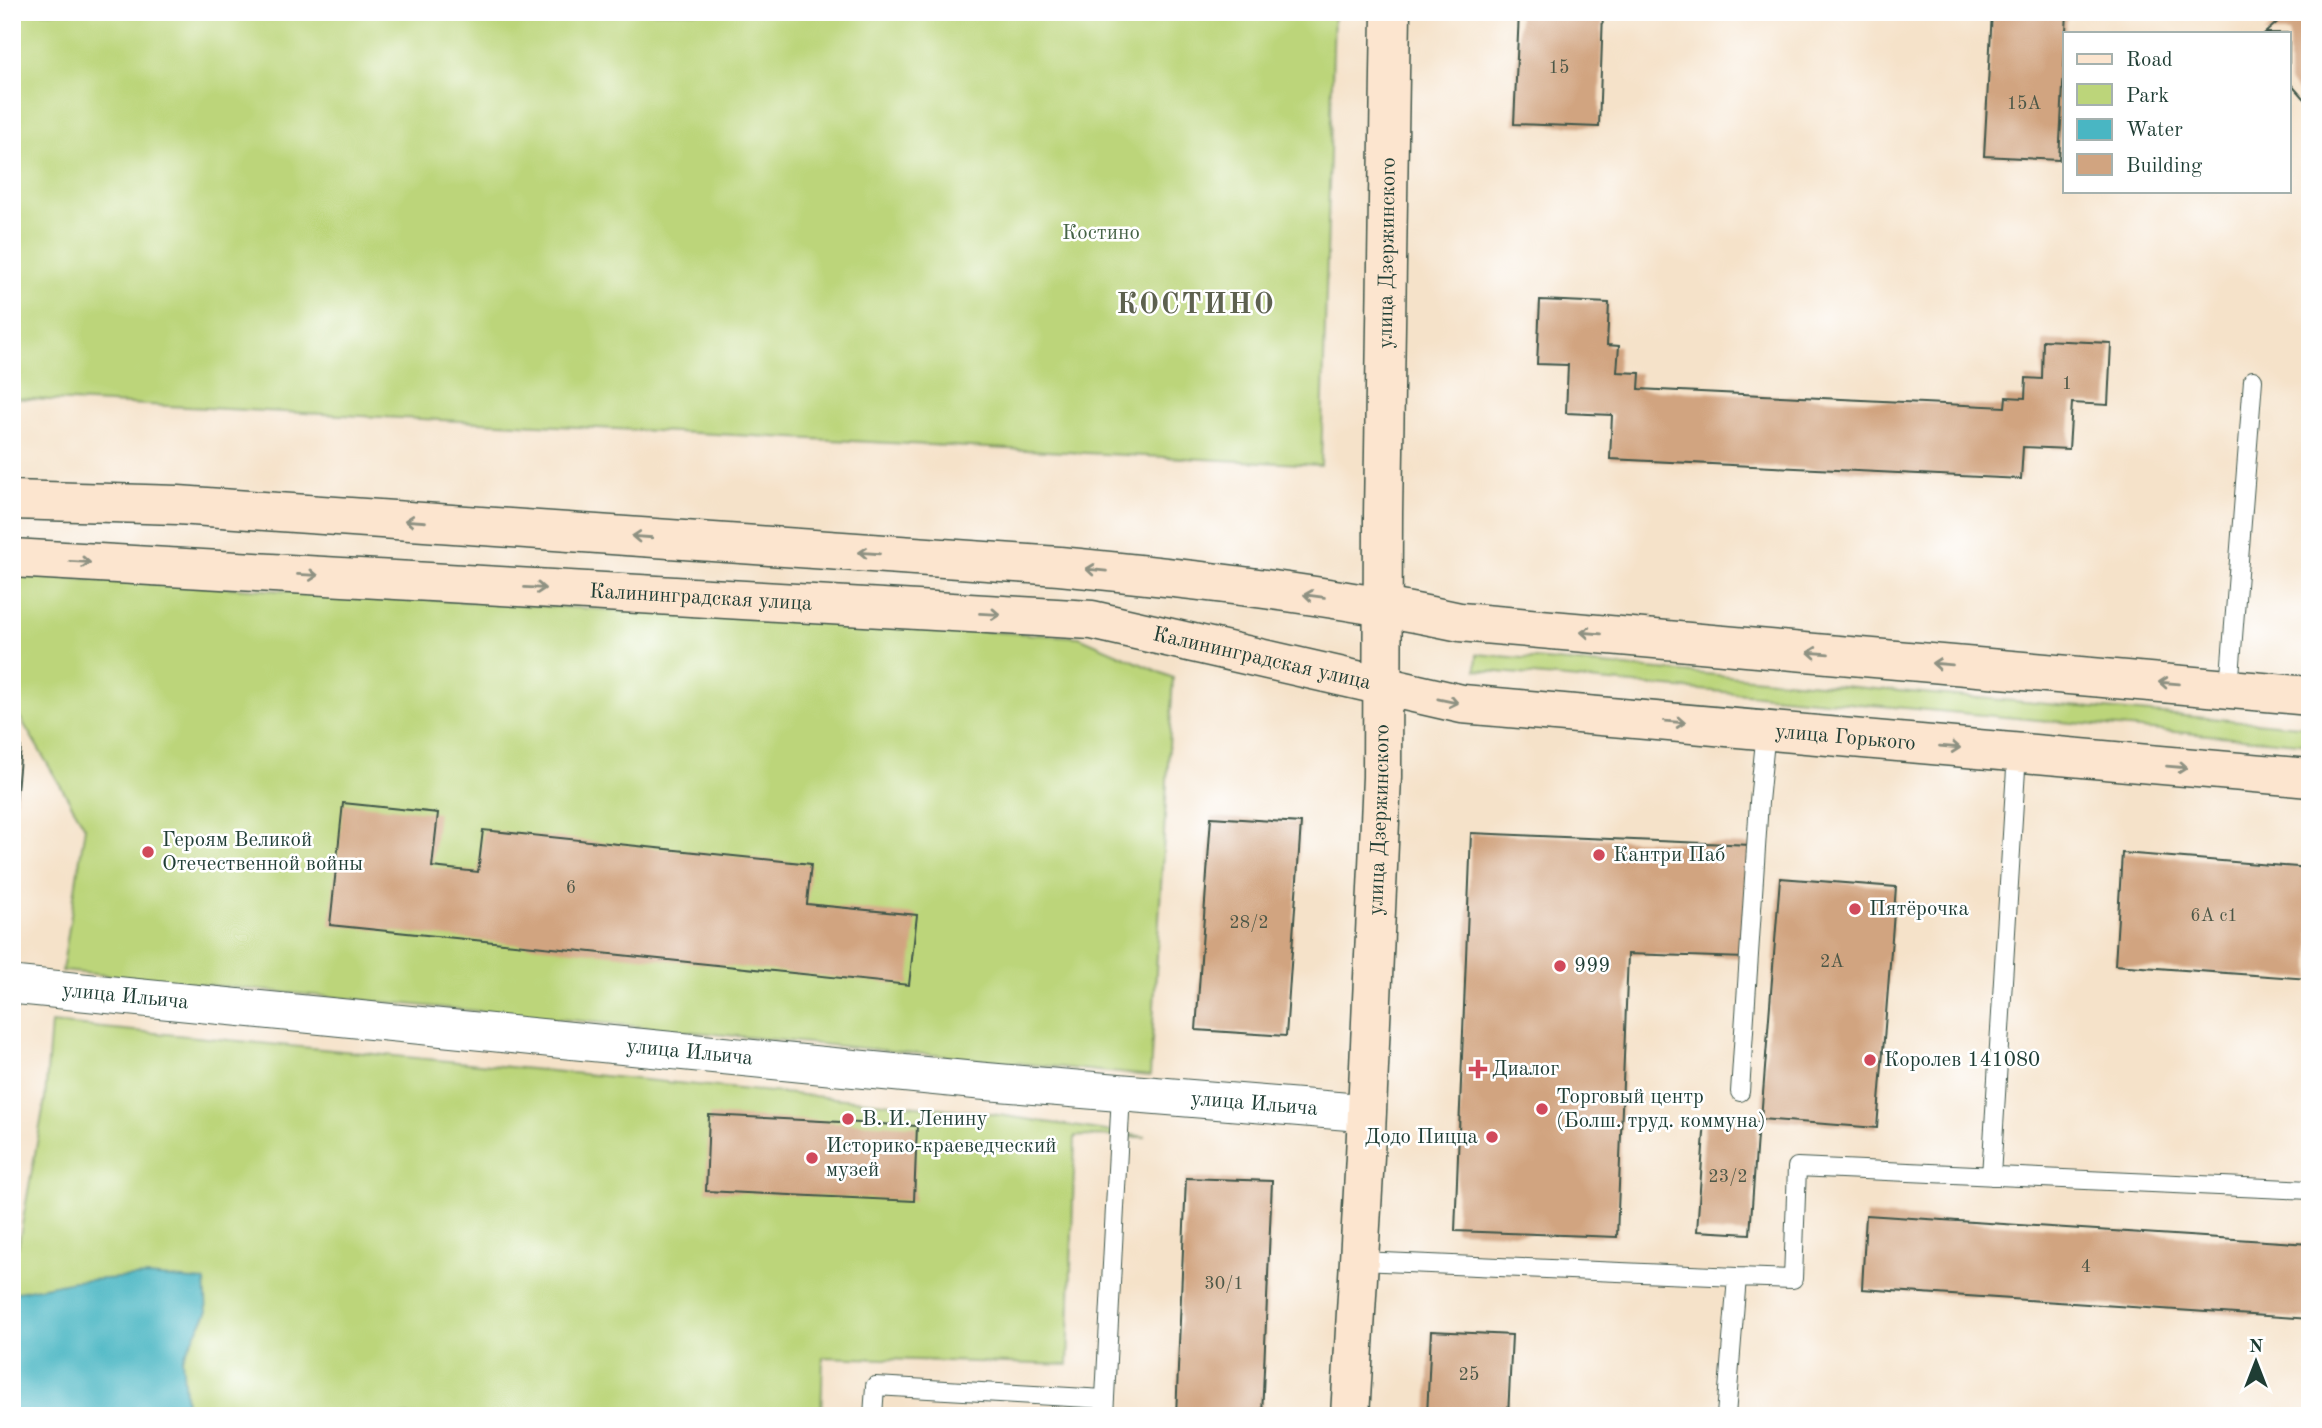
<svg xmlns="http://www.w3.org/2000/svg" width="2322" height="1428" font-family="'Old Standard TT',serif">
<rect width="100%" height="100%" fill="#fff"/>
<filter id="ink" filterUnits="userSpaceOnUse"><feTurbulence type="fractalNoise" baseFrequency=".0143" numOctaves="2"/><feDisplacementMap in="SourceGraphic" scale="14" xChannelSelector="R" yChannelSelector="G"/><feConvolveMatrix kernelMatrix="1 2 1 2 8 2 1 2 1" color-interpolation-filters="sRGB"/></filter>
<filter id="wash" filterUnits="userSpaceOnUse"><feTurbulence type="fractalNoise" baseFrequency=".00686" numOctaves="4" result="noise"/><feDisplacementMap in="SourceGraphic" scale="28" xChannelSelector="R" yChannelSelector="G"/><feGaussianBlur stdDeviation="1.57" result="paint"/><feColorMatrix in="noise" values="0 0 0 0 0 0 0 0 0 0 0 0 0 0 0 0 0 1.4 0 .05"/><feComposite in="paint" operator="in"/></filter>
<g filter="url(#wash)">
<rect width="100%" height="100%" fill="#f5e2c9"/>
<!-- green -->
<path fill="#bcd57a" stroke="#6e8957" stroke-width="2" d="M12,12H1334L1321,465L12,398Z
M12,575L1079,637L1173,678L1150,1076L62,971L85,827L12,704Z
M1477,654L2310,727V744L1476,670Z
M51,1023L979,1112L1146,1137L1075,1136L1068,1365L823,1357L821,1416H12V1251L18,1247L45,1099Z"/>
<!-- water -->
<path fill="#49b6c3" stroke="#347a7c" stroke-width="2" d="M148,1276L205,1281L207,1313L182,1359L187,1416H12V1293L74,1281Z"/>
<g id="blocks">
<!-- building -->
<path fill="#d1a480" d="M1519,12H1603L1599,127L1514,124Z
M1992,12H2067L2059,160L1984,156Z
M2289,12H2310V106L2289,82V33H2265Z
M1540,300L1609,303L1607,345L1619,346L1617,372L1640,373L1639,389L2005,407L2006,397L2025,398L2026,378L2042,379L2043,340L2111,343L2108,405L2072,403L2069,449L2023,447L2021,479L1610,459L1612,415L1566,413L1568,365L1537,364Z
M12,746L21,747L14,824L12,823Z
M343,803L438,813L432,867L478,872L483,830L811,864L807,904L917,915L909,985L330,925Z
M1211,817L1301,823L1286,1036L1196,1030Z
M1471,833L1751,845L1746,958L1628,954L1617,1237L1455,1231Z
M2122,853L2310,868V979L2115,965Z
M1780,878L1896,887L1877,1128L1761,1119Z
M709,1115L917,1126L914,1201L706,1191Z
M1705,1119L1758,1122L1750,1234L1697,1231Z
M1186,1178L1272,1181L1262,1416H1176Z
M1866,1215L2310,1244V1319L1862,1289Z
M1431,1331L1512,1335L1508,1416H1427Z"/>
</g>
</g>
<g filter="url(#ink)">
<use href="#blocks" fill-opacity="0" stroke="#3f564a" stroke-width="2"/>
<g fill="none" stroke-linecap="round" stroke-linejoin="round">
<defs>
<path id="lane" d="M2229,689L2253,380
M1740,1092L1759,802L1766,730
M1991,1176L2017,753
M1360,1261L1737,1277L1726,1416
M1737,1277L1793,1279L1797,1167L2310,1190
M873,1416L875,1386L1105,1399
M1104,1416L1121,1094"/>
<g id="street">
<path id="s1" d="M12,985L980,1081L1367,1113"/>
</g>
<g id="secondary">
<path d="M12,500L178,505L1059,566C1193,579 1328,594 1460,622L2310,696"/>
<path id="s2" d="M12,558L1092,620L1462,704L2310,778"/>
<path id="s3" d="M1350,1416L1365,1156L1382,777L1383,514L1391,12"/>
</g>
</defs>
<!-- lane casing -->
<use href="#lane" stroke="#3f564a" stroke-width="20"/>
<!-- street casing -->
<use href="#street" stroke="#3f564a" stroke-width="39"/>
<!-- secondary casing -->
<use href="#secondary" stroke="#3f564a" stroke-width="41"/>
<!-- lane -->
<use href="#lane" stroke="#fff" stroke-width="18"/>
<!-- street -->
<use href="#street" stroke="#fff" stroke-width="37"/>
<!-- secondary -->
<use href="#secondary" stroke="#fce5cf" stroke-width="38"/>
</g>
<!-- one-way arrows -->
<defs><path id="oneway-shaft" d="M-6 0H5M1.5-3L5.5 0L1.5 3" fill="none" stroke-width="1.6" stroke-linecap="round" stroke-linejoin="round" transform="scale(1.75)"/></defs>
<g stroke="#8e9182">
<use href="#oneway-shaft" transform="translate(415 521) rotate(-176)"/>
<use href="#oneway-shaft" transform="translate(642 537) rotate(-176)"/>
<use href="#oneway-shaft" transform="translate(869 553) rotate(-176)"/>
<use href="#oneway-shaft" transform="translate(80 562) rotate(3)"/>
<use href="#oneway-shaft" transform="translate(1096 570) rotate(-174)"/>
<use href="#oneway-shaft" transform="translate(308 575) rotate(3)"/>
<use href="#oneway-shaft" transform="translate(535 588) rotate(3)"/>
<use href="#oneway-shaft" transform="translate(1314 596) rotate(-172)"/>
<use href="#oneway-shaft" transform="translate(990 614) rotate(3)"/>
<use href="#oneway-shaft" transform="translate(1591 633) rotate(-175)"/>
<use href="#oneway-shaft" transform="translate(1818 653) rotate(-175)"/>
<use href="#oneway-shaft" transform="translate(1942 664) rotate(-175)"/>
<use href="#oneway-shaft" transform="translate(2169 683) rotate(-175)"/>
<use href="#oneway-shaft" transform="translate(1448 701) rotate(12)"/>
<use href="#oneway-shaft" transform="translate(1675 722) rotate(5)"/>
<use href="#oneway-shaft" transform="translate(1950 747) rotate(5)"/>
<use href="#oneway-shaft" transform="translate(2177 767) rotate(5)"/>
</g>
</g>
<!-- markers -->
<g fill="#d1495b" stroke="#fff" stroke-width="2.5">
<circle cx="148" cy="852" r="7"/>
<circle cx="1599" cy="855" r="7"/>
<circle cx="1855" cy="909" r="7"/>
<circle cx="1560" cy="966" r="7"/>
<circle cx="1870" cy="1060" r="7"/>
<path d="M1474.5 1058.5h7v7h7v7h-7v7h-7v-7h-7v-7h7z"/>
<circle cx="1542" cy="1109" r="7"/>
<circle cx="848" cy="1119" r="7"/>
<circle cx="1492" cy="1137" r="7"/>
<circle cx="812" cy="1158" r="7"/>
</g>
<g text-anchor="middle" dominant-baseline="central" stroke-width="5" stroke-linejoin="round" paint-order="stroke">
<!-- number labels -->
<g font-size="18" fill="#4c5747">
<text x="1559" y="68">15</text>
<text x="2024" y="104">15А</text>
<text x="2067" y="384">1</text>
<text x="571" y="888">6</text>
<text x="2214" y="916">6А с1</text>
<text x="1249" y="923">28/2</text>
<text x="1832" y="962">2А</text>
<text x="1728" y="1177">23/2</text>
<text x="2086" y="1267">4</text>
<text x="1224" y="1284">30/1</text>
<text x="1469" y="1375">25</text>
</g>
<!-- park labels -->
<g font-size="21" fill="#466346" stroke="#fff">
<text x="1101" y="233">Костино</text>
</g>
<!-- street labels -->
<g font-size="21" fill="#1f3d34" stroke="#fff">
<text stroke="none"><textPath href="#s3" startOffset="1164">улица Дзержинского</textPath></text>
<text stroke="none"><textPath href="#s2" startOffset="690">Калининградская улица</textPath></text>
<text stroke="none"><textPath href="#s2" startOffset="1256">Калининградская улица</textPath></text>
<text stroke="none"><textPath href="#s2" startOffset="1846">улица Горького</textPath></text>
<text stroke="none"><textPath href="#s3" startOffset="597">улица Дзержинского</textPath></text>
<text stroke="none"><textPath href="#s1" startOffset="114">улица Ильича</textPath></text>
<text stroke="none"><textPath href="#s1" startOffset="681">улица Ильича</textPath></text>
<text stroke="none"><textPath href="#s1" startOffset="1248">улица Ильича</textPath></text>
</g>
<!-- poi labels -->
<g font-size="21" fill="#1f3d34" stroke="#fff" text-anchor="start">
<text x="162" y="840">Героям Великой<tspan x="162" dy="24">Отечественной войны</tspan></text>
<text x="1613" y="855">Кантри Паб</text>
<text x="1869" y="909">Пятёрочка</text>
<text x="1574" y="966">999</text>
<text x="1884" y="1060">Королев 141080</text>
<text x="1492" y="1069">Диалог</text>
<text x="1556" y="1097">Торговый центр<tspan x="1556" dy="24">(Болш. труд. коммуна)</tspan></text>
<text x="862" y="1119">В. И. Ленину</text>
<text x="1478" y="1137" text-anchor="end">Додо Пицца</text>
<text x="826" y="1146">Историко-краеведческий<tspan x="826" dy="24">музей</tspan></text>
</g>
<!-- district labels -->
<g font-size="28" font-weight="bold" letter-spacing="2" fill="#5d614f" stroke="#fff">
<text x="1196" y="306">КОСТИНО</text>
</g>
</g>
<!-- margin -->
<rect width="2322" height="1428" fill="none" stroke="#fff" stroke-width="42"/>
<!-- legend -->
<rect x="2063" y="32" width="228" height="161" fill="#ffffff" stroke="#a5b1ae" stroke-width="2"/>
<rect x="2077" y="54" width="35" height="10" fill="#fce5cf" stroke="#a5b1ae" stroke-width="2"/>
<text x="2126" y="66" font-size="21" fill="#1f3d34">Road</text>
<rect x="2077" y="84" width="35" height="21" fill="#bcd57a" stroke="#a5b1ae" stroke-width="2"/>
<text x="2126" y="102" font-size="21" fill="#1f3d34">Park</text>
<rect x="2077" y="119" width="35" height="21" fill="#49b6c3" stroke="#a5b1ae" stroke-width="2"/>
<text x="2126" y="136" font-size="21" fill="#1f3d34">Water</text>
<rect x="2077" y="154" width="35" height="21" fill="#d1a480" stroke="#a5b1ae" stroke-width="2"/>
<text x="2126" y="172" font-size="21" fill="#1f3d34">Building</text>
<!-- north arrow -->
<g transform="translate(2256 1362)" stroke="#ffffff" stroke-width="5" paint-order="stroke">
<path d="M0-5L12 26L0 18L-12 26Z" fill="#1f3d34"/>
<text y="-10" font-size="19" font-weight="bold" text-anchor="middle" fill="#1f3d34">N</text>
</g>
</svg>
